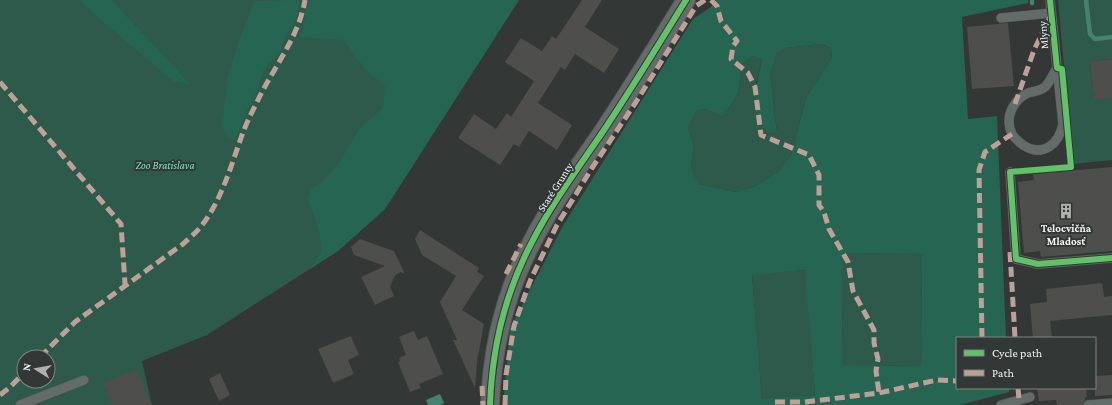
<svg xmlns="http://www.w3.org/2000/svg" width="1112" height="405" font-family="'Crimson Pro',serif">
<rect width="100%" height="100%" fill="#333735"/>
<!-- green -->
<path fill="#2e5a4c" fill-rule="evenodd" d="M0,0H519L385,209L338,251L207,335L142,361L152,405H0ZM24,357H48V381H24Z
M1058,0H1112V59L1090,61L1094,99L1112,98V160L1073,164Z
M821,44L831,48L832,57L806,98L791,155L779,171L755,186L736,192L699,184L693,177L691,166L694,146L688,128L696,111L706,109L723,117L738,93L742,64L753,56L762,60L755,87L777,132L770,74L777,54L785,48Z
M843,253L922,254L921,366L842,365Z
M806,270L815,395L762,400L752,274Z"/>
<!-- forest -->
<path fill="#276553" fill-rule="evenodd" d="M80,0H111L190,84L173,81L100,19Z
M300,0L297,16L286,36L280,52L264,69L255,96L246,112L235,139H231L226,134L222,124L228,77L235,53L254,1Z
M309,0H519L385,209L338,251L310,269L321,253L320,233L308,198L311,189L322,182L339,163L360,128L383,108L385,86C367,71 357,60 344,40L300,37Z
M716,0H1028V3L962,17L968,119L997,116L1006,338H957V388H1009V392L960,405H503L510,328L564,224L693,19L711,7ZM821,44L831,48L832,57L806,98L791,155L779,171L755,186L736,192L699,184L694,177L691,166L694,146L688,128L696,111L706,109L723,117L738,93L742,64L753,56L762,60C756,86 749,109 768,132L777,133L770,74L777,54L785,48ZM843,253L922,254L921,366L842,365ZM805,270L815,395L762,399L752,275Z"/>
<!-- water -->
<path fill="#448370" d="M440,394L444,403L440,405H428L426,400Z"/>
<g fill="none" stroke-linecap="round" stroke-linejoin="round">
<!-- stream -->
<path stroke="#448370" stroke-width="4.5" d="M1032,0V3
M1086,0L1090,34L1095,39L1112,37"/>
</g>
<!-- building -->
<path fill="#4e4e4d" d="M582,0H602L585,27L619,49L604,73L575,54L565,70L561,67L538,103L572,125L557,150L529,131L519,147L514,144L500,165L458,138L474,114L496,129L507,113L511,117L534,81L505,62L521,38L542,51L552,36L556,39Z
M1008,23L1014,86L972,89L967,27Z
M1112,59V98L1094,100L1090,61Z
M1112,167V251L1041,257L1040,251L1024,253L1018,182L1034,180L1033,174Z
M420,230L479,268L477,272L484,276L462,310L484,324L477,362L475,388L453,340H457L440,302L456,276L422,255L415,239Z
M360,239L394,251L405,274L401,272L395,275L390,287L394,296L375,305L361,277L385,266L354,255L351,247Z
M1102,283L1104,297L1112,296V315L1050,321L1052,338H1033L1030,304L1047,302L1046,289Z
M414,331L418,340L427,336L443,374L419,384L421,388L410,392L398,362L400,361L399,358L406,355L399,337Z
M351,336L359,355L348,360L354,374L333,383L318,349Z
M137,370L151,405H112L103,383Z
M220,373L230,395L219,401L209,379Z
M1112,375V395L1095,396V376Z
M1037,388H1086L1087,397H1085V400L1082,405H1057L1056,400L1039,401Z"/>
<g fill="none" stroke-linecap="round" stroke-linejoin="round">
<defs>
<path id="lane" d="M1050,0L1063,124C1059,144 1043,158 1023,145C1019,142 1015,139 1012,134C1004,118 1013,100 1028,93C1034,91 1041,91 1045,87C1050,82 1053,74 1057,68
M1001,18L1051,13
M1010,172L1016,259L1038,264L1112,258
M20,405L84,380
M1001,405L1030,397
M1088,405L1112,403"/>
<path id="street" d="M490,405C492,348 505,293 532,242C552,203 579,167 604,130C632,88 659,44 686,0"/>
</defs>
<!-- lane casing -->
<use href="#lane" stroke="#525453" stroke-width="10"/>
<!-- street casing -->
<use href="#street" stroke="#525453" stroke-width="20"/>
<!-- lane -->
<use href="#lane" stroke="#636c68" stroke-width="9"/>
<!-- street -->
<use href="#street" stroke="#636c68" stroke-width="18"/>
<!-- quiet -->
<path stroke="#bda197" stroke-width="5" stroke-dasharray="10 5" stroke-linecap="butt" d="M711,0L717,6L721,21L737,41L733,46L731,59L748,73L755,87L761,135L809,155L819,175V205L824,212L829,229L848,262L853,291L874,330V343L878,359L876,371L879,393
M0,82L121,224L125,284
M1015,104L1034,50L1051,15
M1010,252L1015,338
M506,274L521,244
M982,338L979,170L985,152L1012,134
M40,357L75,322L183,244C187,240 192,236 196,232C219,208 230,169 241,138C245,126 251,114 257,102C273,68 299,37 305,0
M482,386L483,405
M1018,388L1019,400
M0,395L9,388L24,373
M775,402H805L879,393L937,380L957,381
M505,405L506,375L514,326L530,281L557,225L592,168L636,102L696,6L705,0"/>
<defs>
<path id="cycleway" d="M1050,0L1057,68L1062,69L1071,167L1010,172L1016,259L1038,264L1112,258
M490,405C492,348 505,293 532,242C552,203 579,167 604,130C632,88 659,44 686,0"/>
</defs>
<!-- cycleway casing -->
<use href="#cycleway" stroke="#323836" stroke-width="8"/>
<!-- cycleway -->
<use href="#cycleway" stroke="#61c268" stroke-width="6"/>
</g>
<!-- icons -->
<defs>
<symbol id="building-bare" viewBox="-9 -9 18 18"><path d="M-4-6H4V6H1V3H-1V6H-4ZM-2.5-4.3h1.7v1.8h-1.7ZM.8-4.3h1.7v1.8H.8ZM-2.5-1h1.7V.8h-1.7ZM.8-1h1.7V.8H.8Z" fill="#aeb1b0" stroke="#323836" stroke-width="2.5" paint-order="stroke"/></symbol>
</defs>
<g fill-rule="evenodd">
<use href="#building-bare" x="1055" y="200" width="22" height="22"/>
</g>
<g text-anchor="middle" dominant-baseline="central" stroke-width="4" stroke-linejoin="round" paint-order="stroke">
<!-- street labels -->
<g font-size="11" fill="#f0f3f2" stroke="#323836">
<text transform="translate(1043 35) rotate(-95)">Mlyny</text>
<text transform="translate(555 187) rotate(-57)">Staré Grunty</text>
</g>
<!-- park labels -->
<g font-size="11" font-style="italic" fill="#7ce4c4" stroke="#323836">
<text x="165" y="165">Zoo Bratislava</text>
</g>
<!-- poi labels -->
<g font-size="11" font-weight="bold" fill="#f0f3f2" stroke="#323836">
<text x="1066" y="228">Telocvičňa<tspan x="1066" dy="13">Mladosť</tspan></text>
</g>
</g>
<!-- legend -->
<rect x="956" y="337" width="140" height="52" fill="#323836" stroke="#7e8381"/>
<rect x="964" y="350" width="20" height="6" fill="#61c268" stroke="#7e8381"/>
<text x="992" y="357" font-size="12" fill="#f0f3f2">Cycle path</text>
<rect x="964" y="370" width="20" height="6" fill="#bda197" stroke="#7e8381"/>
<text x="992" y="377" font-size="12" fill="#f0f3f2">Path</text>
<!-- north arrow -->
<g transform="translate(36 369) rotate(281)"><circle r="19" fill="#323836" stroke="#7e8381"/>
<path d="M0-3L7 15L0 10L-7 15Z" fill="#aeb1b0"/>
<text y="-6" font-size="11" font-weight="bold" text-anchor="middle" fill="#f0f3f2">N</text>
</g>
</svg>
